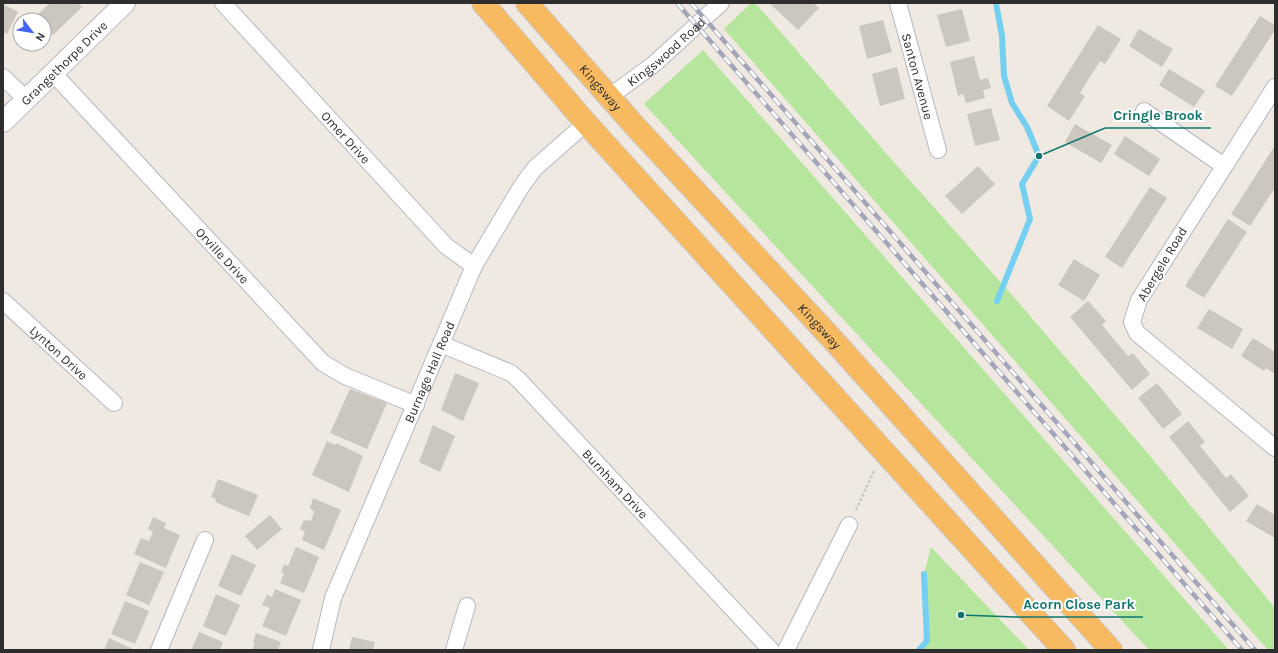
<svg xmlns="http://www.w3.org/2000/svg" width="1278" height="653" font-family="Karla,sans-serif">
<rect width="100%" height="100%" fill="#efe9e1"/>
<!-- green -->
<path fill="#b6e59e" d="M751,3L758,6L905,175L1012,295L1150,456L1275,608V650H1268L724,29Z
M703,50L1229,650H1149L644,104Z
M931,547L1029,650H919L927,641L924,574Z"/>
<g fill="none" stroke-linecap="round" stroke-linejoin="round">
<!-- stream -->
<path stroke="#75cff0" stroke-width="6" d="M996,3L1002,36L1004,76L1012,103L1027,127L1039,156L1022,184L1030,219L997,301
M919,650L927,641L924,574"/>
</g>
<!-- building -->
<path fill="#cbc7bf" d="M50,3H78L82,7L53,35L44,26V20H38L35,17Z
M769,3H814L819,8L798,30Z
M3,4L18,12L7,34L3,32Z
M962,9L970,41L946,47L937,15Z
M1260,16L1275,25V30L1232,96L1215,86Z
M883,20L892,52L867,59L859,26Z
M1098,25L1121,39L1105,64L1100,61L1080,93L1085,96L1069,121L1047,106Z
M1139,29L1173,49L1162,67L1129,46Z
M974,56L980,80L988,78L991,88L983,90L985,98L966,103L963,94L958,96L950,62Z
M897,67L905,99L880,106L872,74Z
M1169,69L1205,91L1194,107L1159,85Z
M991,108L1000,140L975,146L967,114Z
M1075,124L1112,145L1101,163L1065,142Z
M1125,136L1160,159L1149,176L1114,154Z
M1274,147L1275,188L1250,226L1231,214Z
M978,166L995,184L962,214L945,196Z
M1150,187L1167,198L1122,268L1105,257Z
M1228,219L1247,232L1204,298L1185,286Z
M1074,259L1100,275L1084,301L1058,285Z
M1088,301L1106,321L1102,325L1128,356L1133,353L1150,374L1132,390L1070,317Z
M1209,309L1243,329L1232,349L1197,328Z
M1253,338L1275,352V374L1266,368L1264,371L1241,356Z
M455,373L479,383L463,421L441,410Z
M1157,383L1182,414L1163,429L1138,398Z
M350,389L387,403L367,449L330,433Z
M1188,421L1205,442L1200,446L1226,478L1231,474L1249,496L1230,512L1169,437Z
M433,425L455,436L440,472L419,462Z
M327,441L335,445L336,443L363,456L349,492L312,475Z
M218,479L258,495L249,516L215,502L216,499L211,497Z
M313,498L341,510L324,550L302,540L305,532L300,529L304,520L311,521L314,512L310,508Z
M1257,504L1275,515V538L1246,521Z
M270,515L282,529L257,550L245,536Z
M153,517L166,523L164,528L180,535L166,568L134,554L141,538L149,541L153,532L148,529Z
M296,547L319,557L304,593L280,583L284,574L281,572L284,564L288,566Z
M232,554L256,565L241,596L218,586Z
M140,562L164,572L149,605L126,595Z
M275,589L301,600L286,636L262,626L270,608L262,605L267,595L272,597Z
M216,594L240,605L226,636L203,626Z
M125,601L149,611L135,644L111,634Z
M199,632L223,642L220,650H191Z
M256,633L281,642L278,650H252L255,643L253,642Z
M352,637L375,642L373,650H349Z
M109,638L133,649L132,650H104Z"/>
<g fill="none" stroke-linecap="round" stroke-linejoin="round">
<defs>
<g id="minor">
<path id="s1" d="M223,3L446,246L474,266"/>
<path id="s2" d="M898,3L938,150"/>
<path id="s3" d="M53,73L323,363L345,376L416,405"/>
<path d="M3,77L26,99"/>
<path d="M1275,87L1139,300L1132,322L1137,333L1275,448"/>
<path id="s4" d="M609,97L654,64L721,3"/>
<path d="M1144,111L1224,166"/>
<path id="s5" d="M3,301L114,403"/>
<path id="s6" d="M441,344L511,373L519,380L771,650"/>
<path d="M159,650L205,540"/>
<path id="s7" d="M321,650L333,598L474,266L521,187L535,168L586,123"/>
<path d="M454,650L467,606"/>
<path d="M786,650L849,525"/>
</g>
<g id="tertiary">
<path id="s8" d="M3,122L125,3"/>
</g>
<g id="trunk">
<path d="M483,3L586,123L1064,650"/>
<path id="s9" d="M527,3L633,124L834,341L1111,650"/>
</g>
</defs>
<!-- minor casing -->
<use href="#minor" stroke="#b4b7c1" stroke-width="18"/>
<!-- tertiary casing -->
<use href="#tertiary" stroke="#b4b7c1" stroke-width="22"/>
<!-- trunk casing -->
<use href="#trunk" stroke="#c9c9c9" stroke-width="24"/>
<!-- path -->
<path stroke="#c9c9c9" stroke-width="2.5" stroke-dasharray="3 2" stroke-linecap="butt" d="M856,510L874,471"/>
<!-- minor -->
<use href="#minor" stroke="#fff" stroke-width="16"/>
<!-- tertiary -->
<use href="#tertiary" stroke="#fff" stroke-width="20"/>
<!-- trunk -->
<use href="#trunk" stroke="#f8ba60" stroke-width="22"/>
<defs>
<path id="rail" d="M677,3L1242,650
M691,3L1255,650"/>
</defs>
<!-- rail casing -->
<use href="#rail" stroke="#a3a6b8" stroke-width="4.5"/>
<!-- rail -->
<use href="#rail" stroke="#fff" stroke-width="3" stroke-dasharray="9" stroke-linecap="butt"/>
</g>
<g text-anchor="middle" dominant-baseline="central" stroke-width="4" stroke-linejoin="round" paint-order="stroke">
<!-- street labels -->
<g font-size="13" fill="#2e2e2e" stroke="#fff">
<text stroke="none"><textPath href="#s4" startOffset="73">Kingswood Road</textPath></text>
<text stroke="none"><textPath href="#s8" startOffset="85">Grangethorpe Drive</textPath></text>
<text stroke="none"><textPath href="#s2" startOffset="76">Santon Avenue</textPath></text>
<text stroke="none"><textPath href="#s9" startOffset="112">Kingsway</textPath></text>
<text stroke="none"><textPath href="#s1" startOffset="182">Omer Drive</textPath></text>
<text stroke="none"><textPath href="#s3" startOffset="249">Orville Drive</textPath></text>
<text transform="translate(1162 264) rotate(-59)">Abergele Road</text>
<text stroke="none"><textPath href="#s9" startOffset="436">Kingsway</textPath></text>
<text stroke="none"><textPath href="#s5" startOffset="76">Lynton Drive</textPath></text>
<text stroke="none"><textPath href="#s7" startOffset="299">Burnage Hall Road</textPath></text>
<text stroke="none"><textPath href="#s6" startOffset="228">Burnham Drive</textPath></text>
</g>
</g>
<!-- callouts -->
<path fill="none" stroke="#0f766e" stroke-width="1.5" d="M1039 156L1105 128H1211M961 615L1015 617H1143"/>
<g fill="#0f766e" stroke="#fff" stroke-width="1.5">
<circle cx="1039" cy="156" r="4"/>
<circle cx="961" cy="615" r="4"/>
</g>
<g font-size="14" text-anchor="middle" font-weight="bold" fill="#0f766e" stroke="#fff" stroke-width="4" stroke-linejoin="round" paint-order="stroke">
<text x="1158" y="120">Cringle Brook</text>
<text x="1079" y="609">Acorn Close Park</text>
</g>
<!-- border -->
<rect width="1278" height="653" fill="none" stroke="#2e2e2e" stroke-width="8"/>
<!-- north arrow -->
<g transform="translate(32 32) rotate(121)"><circle r="19" fill="#ffffff" stroke="#ababab"/>
<path d="M0-3L7 15L0 10L-7 15Z" fill="#4264fb"/>
<text y="-6" font-size="11" font-weight="bold" text-anchor="middle" fill="#2e2e2e">N</text>
</g>
</svg>
